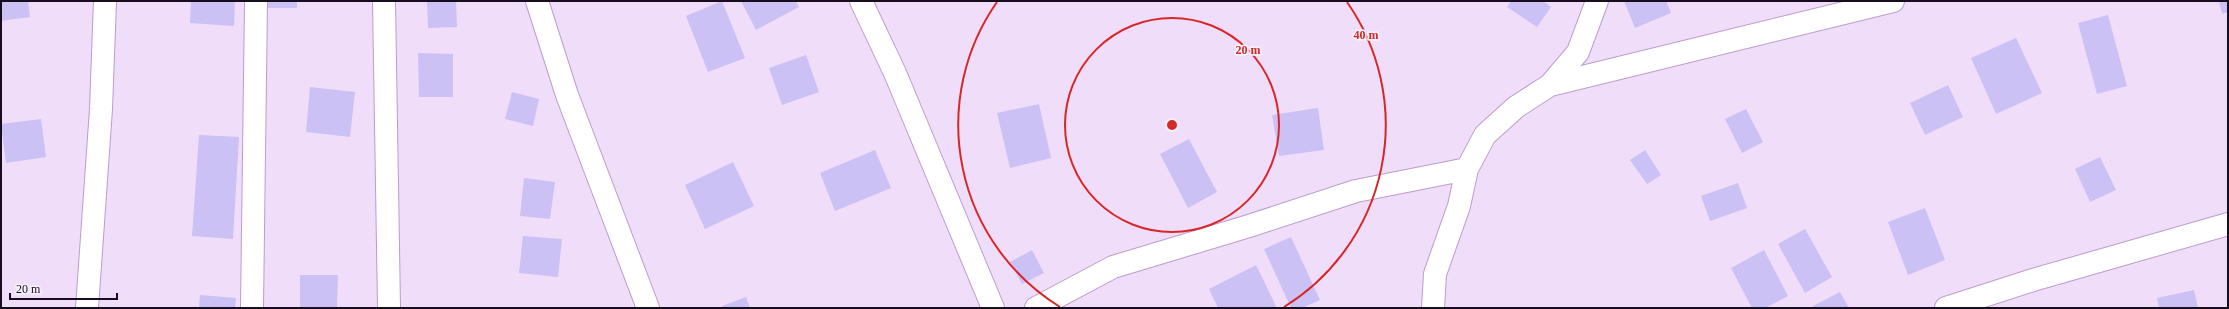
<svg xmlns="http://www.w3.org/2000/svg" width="2229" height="309" font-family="'Times New Roman',serif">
<rect width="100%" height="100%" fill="#f0ddfa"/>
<!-- building -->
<path fill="#cbc1f4" d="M1,1H28L30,17L1,21Z
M191,1H235L234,26L190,23Z
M266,1H297V8H266Z
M427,1H456L457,27L428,28Z
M722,1L745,58L708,72L686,16Z
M741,1H796L799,7L756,30Z
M1511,1H1543L1551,7L1537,27L1507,7Z
M1624,1H1666L1671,13L1635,28Z
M2219,1H2228V12L2222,14Z
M2108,15L2127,86L2097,94L2078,23Z
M2016,38L2042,93L1996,114L1971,58Z
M418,53L453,54V97H419Z
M806,55L819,92L782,105L769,68Z
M1948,85L1963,117L1925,135L1910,103Z
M310,87L355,92L350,137L306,132Z
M512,92L539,99L533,126L505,119Z
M1039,104L1051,158L1010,168L997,113Z
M1318,108L1324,150L1279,156L1272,115Z
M1746,109L1763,142L1742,153L1725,119Z
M41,119L46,157L6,163L1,124Z
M199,135L239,137L233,239L192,236Z
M1189,139L1217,192L1188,208L1160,154Z
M875,150L891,188L835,211L820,173Z
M1645,150L1661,175L1647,184L1630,160Z
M2100,157L2116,190L2090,202L2075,169Z
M733,162L754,206L705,229L685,185Z
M524,178L555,182L550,219L520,216Z
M1738,183L1747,208L1710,221L1701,196Z
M1925,208L1945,260L1908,275L1888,222Z
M1805,229L1832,277L1805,293L1778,244Z
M523,236L562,239L558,277L519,273Z
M1291,237L1320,300L1302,308H1291L1264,249Z
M1032,250L1044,273L1022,284L1010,262Z
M1764,250L1788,296L1765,308H1752L1731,268Z
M1256,265L1277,308H1218L1209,289Z
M300,275H338L337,308H300Z
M2194,290L2198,308H2159L2157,298Z
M1840,292L1849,308H1814L1813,306Z
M200,295L236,298L235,308H199Z
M746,297L750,308H722V306Z"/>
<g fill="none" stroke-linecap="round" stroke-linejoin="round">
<defs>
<path id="minor" d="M384,1L389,308
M537,1L567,95L648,308
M861,1L895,73L993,308
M1550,85L1893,1
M87,308L101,109L105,1
M252,308L256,1
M1036,308L1113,267L1249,226L1356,191L1467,169
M1433,308L1435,274L1459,206L1467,169L1485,135L1516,107L1550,85L1578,52L1597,1
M1946,308L2033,280L2228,224"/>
</defs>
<!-- minor casing -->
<use href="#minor" stroke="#bb9dcb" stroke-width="24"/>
<!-- minor -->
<use href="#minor" stroke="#fff" stroke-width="22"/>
</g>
<!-- distance rings -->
<g fill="none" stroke="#d62828" stroke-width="2">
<circle cx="1172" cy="125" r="107"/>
<path d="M1060 307A214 214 0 0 1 997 2M1347 2A214 214 0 0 1 1284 307"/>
</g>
<circle cx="1172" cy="125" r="6" fill="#d62828" stroke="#f6f0fa" stroke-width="2"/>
<g font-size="12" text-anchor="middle" font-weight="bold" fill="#d62828" stroke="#f6f0fa" stroke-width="3.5" stroke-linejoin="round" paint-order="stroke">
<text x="1366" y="39">40 m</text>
<text x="1248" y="54">20 m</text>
</g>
<!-- border -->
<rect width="2229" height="309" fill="none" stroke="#180d1e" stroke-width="4"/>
<!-- scale -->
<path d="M10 293v6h107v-6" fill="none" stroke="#180d1e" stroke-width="2"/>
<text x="16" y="293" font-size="12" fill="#180d1e" stroke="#f6f0fa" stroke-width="3" paint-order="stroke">20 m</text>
</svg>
